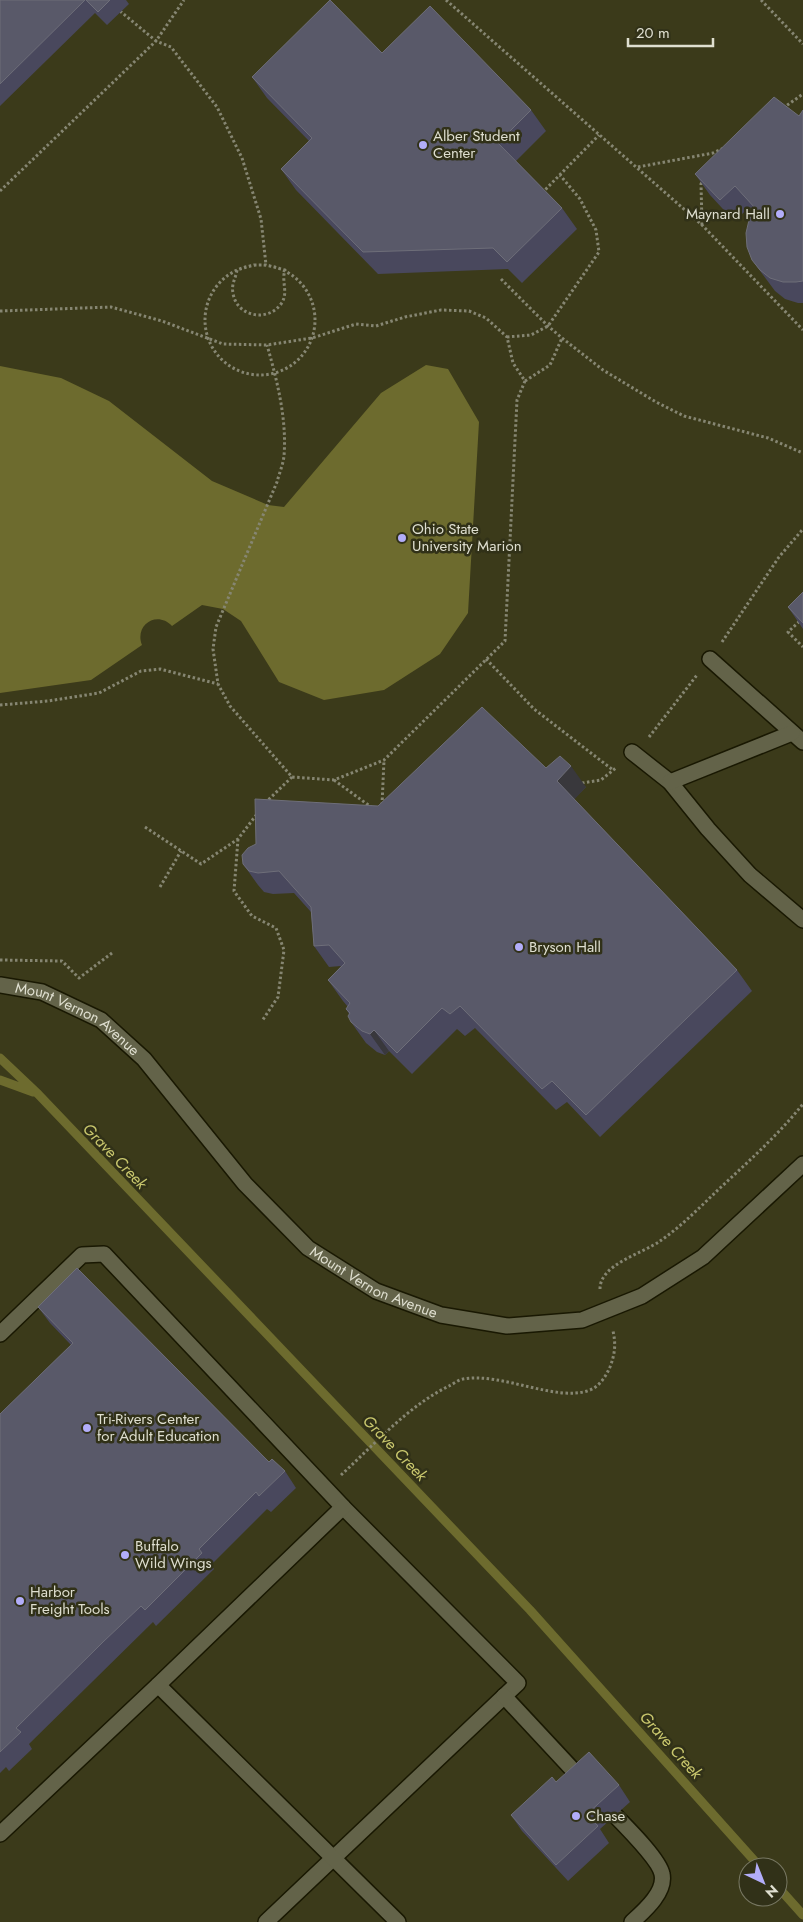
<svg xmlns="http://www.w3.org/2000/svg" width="803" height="1922" font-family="Jost,sans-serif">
<rect width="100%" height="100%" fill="#313118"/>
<!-- built -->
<path fill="#3b3a1a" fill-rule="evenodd" d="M0,0H803V1922H0ZM748,1867H778V1897H748Z"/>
<!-- water -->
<path fill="#6d6b2e" d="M426,365L448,369L479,422L468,613L440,654L384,690L324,700L279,682L241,621L223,609L202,605L172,626C157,610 134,625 142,645L91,680L0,693V366L61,378L109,401L212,481L268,505L284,507L381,393Z"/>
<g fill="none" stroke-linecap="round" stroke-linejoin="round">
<!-- stream -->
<path stroke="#6d6b2e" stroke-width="9" d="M0,1058L38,1094L530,1610L760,1867
M0,1080L33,1092
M778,1887L803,1915"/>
<defs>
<g id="minor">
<path d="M710,659L803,742"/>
<path d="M632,752L670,782L708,829L750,875L803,920"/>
<path d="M670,782L792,733"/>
<path id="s1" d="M0,985L42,992L101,1020L144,1059L245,1184L308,1248L376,1291L441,1315L507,1326L582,1320L642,1296L703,1257L803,1164"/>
<path d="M0,1334L82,1255L104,1254L343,1507L518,1683L266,1922"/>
<path d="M158,1685L398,1922"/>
<path d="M504,1696L585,1783"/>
<path d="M602,1802C615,1816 659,1857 662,1874C666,1892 644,1911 632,1922"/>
<path d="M0,1834L158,1685L343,1507"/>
</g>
</defs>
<!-- minor casing -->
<use href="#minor" stroke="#191802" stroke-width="18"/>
<!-- path -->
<path stroke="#868672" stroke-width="3" stroke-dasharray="2.5 2.5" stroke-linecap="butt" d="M446,0L702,225L803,330
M761,0L803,44
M120,11L156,41L184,0
M783,108L803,94
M638,167L713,153L724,148
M0,191L156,41L171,47L217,107L242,158L261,219L266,265
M542,193L599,135
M702,225L701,184L703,180
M205 320a55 55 0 1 1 110 0a55 55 0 1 1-110 0Z
M254,265H266L285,270C281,282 289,293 281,304C267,323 236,316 233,293C231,284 236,278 237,270Z
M501,279L548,326L562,338L603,370L656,402L684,416L768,438L803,453
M0,311L111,307L162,321L223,344L267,345L312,338L356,324L376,326L405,317L441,310L469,311L486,318L507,337L513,363L525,381L517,400L505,641L384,760L334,780L292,777L230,706L218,684L213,649L216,627L277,482C279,474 283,465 284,456C287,419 277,380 267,345
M507,337L531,335L548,326L599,252L596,230L580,199L560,175
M525,381L550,365L562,338
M803,618L788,632L803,647
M722,642L779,557L803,529
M486,659L534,709L613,770
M0,705L48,701L99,693L141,671L160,669L218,684
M649,737L697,675
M334,780L371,807
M582,783L601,780L617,767
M265,803L292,777
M382,805L384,760
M145,827L201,864L238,839L257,814
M238,839L234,891L252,916L276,928L284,950L278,997L262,1021
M160,887L181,851
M0,960L62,961L79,978L112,953
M600,1289C600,1264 642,1254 660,1241C682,1226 701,1206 720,1188C749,1161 778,1135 803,1104
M341,1475C375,1444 408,1406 449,1386C453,1384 458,1380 463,1379C502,1372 557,1403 590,1390C600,1386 606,1376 610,1367C615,1354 616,1344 613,1331"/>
<!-- minor -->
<use href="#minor" stroke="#636349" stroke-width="15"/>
</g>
<!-- wall -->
<path fill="#49485d" d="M0,0H126L129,4L107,25L95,13L0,106Z
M382,53L531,110L546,131L516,161L562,208L577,229L522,283L508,269L378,274L296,190L281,169L309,141L267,98L252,77Z
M803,110V303H798L785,299L775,291L752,260L754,211L750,207L734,221L710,195L695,174L799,116Z
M803,592V629L788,607Z
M546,768L586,787L574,799L737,970L752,991L600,1137L567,1102L556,1110L475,1028L465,1036L457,1029L412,1074L389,1051L385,1055L377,1052L366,1043L351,1022L349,1014L346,1009L348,1007L343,1001L328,980L341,966L329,967L314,946L311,912L294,893L273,894L264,892L258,885L243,864L378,806Z
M38,1307L269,1462L285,1471L296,1488L271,1512L267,1509L211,1565L214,1569L156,1626L153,1622L29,1744L32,1749L9,1771L6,1767L0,1773V1414L71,1345L50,1323Z
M556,1782L619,1785L630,1802L600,1829L609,1843L568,1881L522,1831L511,1815Z"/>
<!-- shaded-wall -->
<path fill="#39383c" d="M571,766L586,787L572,802L557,781Z
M374,1030L389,1051L385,1055L370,1034Z"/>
<!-- building -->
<path fill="#595969" stroke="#6e6e79" d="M0,0H85L0,84Z
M86,0H110L98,12Z
M330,0L382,53L430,6L531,110L498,143L562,208L507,262L493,248L363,252L281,169L312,138L252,77Z
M774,97L799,116L803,110V281L796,282H783L770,278L760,270L752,260L747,247L746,233L749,220L755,208L735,186L720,200L695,174Z
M803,592V623L788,607Z
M482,707L546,768L560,756L571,766L557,781L737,970L586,1115L552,1081L542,1089L460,1006L450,1014L442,1008L397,1053L374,1030L370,1034L362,1031L351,1022L348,1016L350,1013L346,1009L350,1003L328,980L345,963L329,945L314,946L311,907L279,871L258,873L249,871L243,864L242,855L248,848L256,844L255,799L378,806Z
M77,1268L269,1462L272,1459L285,1471L259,1496L256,1492L199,1549L202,1553L145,1610L141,1606L103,1642L16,1728L21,1732L0,1752V1414L73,1343L38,1307Z
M589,1752L619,1785L587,1814L598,1826L556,1865L511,1815L552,1777L556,1782Z"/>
<!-- markers -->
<g fill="#b2adf9" stroke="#313118" stroke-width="2">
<circle cx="423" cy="145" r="5"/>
<circle cx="780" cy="214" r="5"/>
<circle cx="402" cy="538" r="5"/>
<circle cx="519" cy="947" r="5"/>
<circle cx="87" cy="1428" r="5"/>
<circle cx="125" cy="1555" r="5"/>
<circle cx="20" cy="1601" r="5"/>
<circle cx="576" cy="1816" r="5"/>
</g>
<g text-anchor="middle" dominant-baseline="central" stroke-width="5" stroke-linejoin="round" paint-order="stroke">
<!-- poi labels -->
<g font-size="15" fill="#dfdfd0" stroke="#313118" text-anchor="start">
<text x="433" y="136">Alber Student<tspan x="433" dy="17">Center</tspan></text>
<text x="770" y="214" text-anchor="end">Maynard Hall</text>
<text x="412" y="529">Ohio State<tspan x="412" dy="17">University Marion</tspan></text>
<text x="529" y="947">Bryson Hall</text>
<text x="97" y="1419">Tri-Rivers Center<tspan x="97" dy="17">for Adult Education</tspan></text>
<text x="135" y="1546">Buffalo<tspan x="135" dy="17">Wild Wings</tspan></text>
<text x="30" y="1592">Harbor<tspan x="30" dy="17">Freight Tools</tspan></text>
<text x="586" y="1816">Chase</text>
</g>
<!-- street labels -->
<g font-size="15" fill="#dfdfd0" stroke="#313118">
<text stroke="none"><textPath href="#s1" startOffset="86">Mount Vernon Avenue</textPath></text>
<text stroke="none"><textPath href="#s1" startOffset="491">Mount Vernon Avenue</textPath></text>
</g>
<!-- water labels -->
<g font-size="16" font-style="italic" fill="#c9c76d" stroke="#313118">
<text transform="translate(115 1156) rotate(46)">Grave Creek</text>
<text transform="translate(395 1448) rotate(46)">Grave Creek</text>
<text transform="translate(671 1745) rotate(48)">Grave Creek</text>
</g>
</g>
<!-- north arrow -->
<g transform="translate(763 1882) rotate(137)"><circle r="24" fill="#313118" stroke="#777762"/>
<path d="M0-4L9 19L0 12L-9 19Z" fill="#b2adf9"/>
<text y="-8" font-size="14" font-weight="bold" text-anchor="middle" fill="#dfdfd0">N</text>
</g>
<!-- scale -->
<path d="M628 38v8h85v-8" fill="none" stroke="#dfdfd0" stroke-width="2.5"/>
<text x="636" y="38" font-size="15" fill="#dfdfd0" stroke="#313118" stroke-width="4" paint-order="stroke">20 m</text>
</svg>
